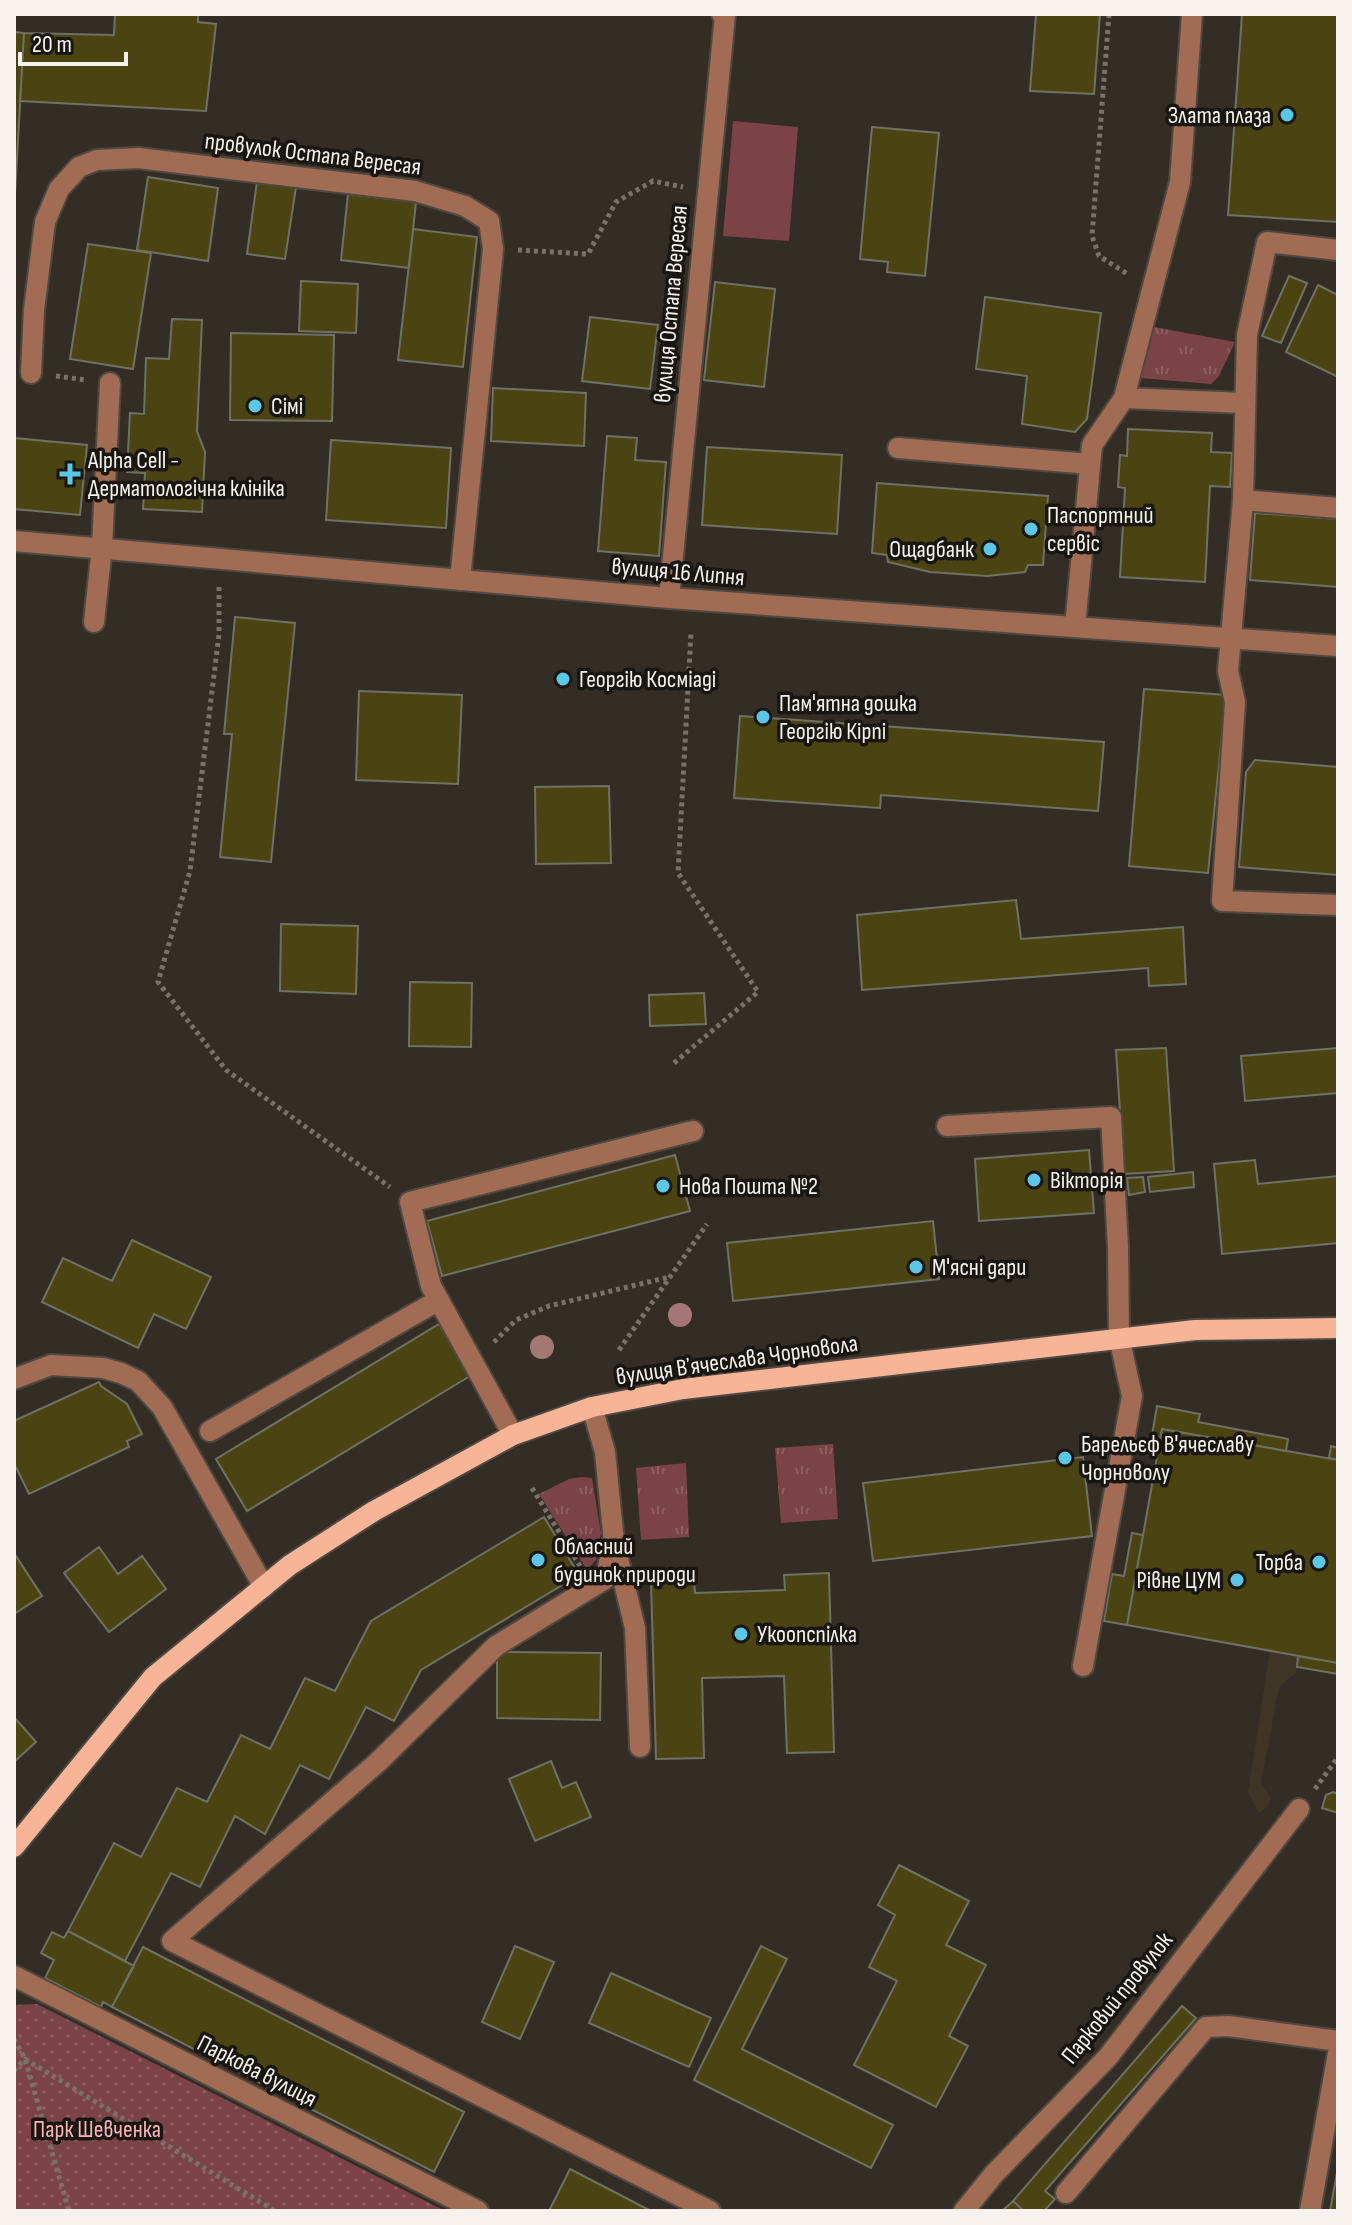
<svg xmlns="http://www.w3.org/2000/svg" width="1352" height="2225" font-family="'Sofia Sans Condensed',sans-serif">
<defs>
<pattern id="grass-tufts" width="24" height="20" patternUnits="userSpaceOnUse" patternTransform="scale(2)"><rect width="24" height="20" fill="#7b4247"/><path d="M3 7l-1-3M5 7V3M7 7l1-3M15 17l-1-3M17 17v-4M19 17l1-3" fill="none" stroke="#8e5e62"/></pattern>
<pattern id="park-dots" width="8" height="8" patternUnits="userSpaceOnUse" patternTransform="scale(2)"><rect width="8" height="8" fill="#7b4247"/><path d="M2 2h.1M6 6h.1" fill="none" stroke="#8e5e62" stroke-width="1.8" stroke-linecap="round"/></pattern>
</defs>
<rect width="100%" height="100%" fill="#342d25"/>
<!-- built -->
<path fill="#3f3526" d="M1270,1651L1298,1656L1296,1673L1279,1687L1261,1783L1271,1799L1267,1807L1259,1813L1248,1792Z"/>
<!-- grass -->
<path fill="url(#grass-tufts)" d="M1154,327L1235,342L1219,376L1211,384L1140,378Z
M833,1444L838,1519L781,1523L775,1448Z
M686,1463L689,1537L641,1540L636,1468Z
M582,1477L592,1478L601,1533L596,1560L587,1570L539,1494L569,1479Z"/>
<!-- park -->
<path fill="url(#park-dots)" d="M37,2004L445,2211H14V2005Z"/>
<!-- pitch -->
<path fill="#7b4247" d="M733,121L798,127L789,241L723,236Z"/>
<!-- building -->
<path fill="#494411" stroke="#717064" stroke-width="2" d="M115,14H198V22L216,24L206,111L20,101L24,33L114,35Z
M1036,14H1100L1094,94L1030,91Z
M1242,14H1338V222L1228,215Z
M14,32L24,33L14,212Z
M872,127L939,133L925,276L887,272L888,262L860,259Z
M148,177L218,188L208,261L137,250Z
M257,181L296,187L285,259L247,254Z
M348,194L416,202L409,268L341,260Z
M413,229L477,237L463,367L398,360Z
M88,244L151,253L133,369L70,359Z
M1289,276L1307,283L1281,343L1262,336Z
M301,281L358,284L356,333L299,331Z
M715,282L775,289L764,387L704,380Z
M1318,285L1338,295V377L1286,352Z
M985,297L1101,313L1087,419L1075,432L1022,424L1027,376L976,369Z
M590,317L658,325L650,389L582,381Z
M172,319L202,320L197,431L205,452L202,512L143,509L145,473L127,472L130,413L144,414L146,358L169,359Z
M231,333L334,335L332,421L230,420Z
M493,388L586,393L584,446L491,441Z
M1128,429L1212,433L1211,452L1232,453L1230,487L1210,486L1205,582L1120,577L1125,488L1118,487L1120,455L1127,456Z
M607,436L637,438L635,460L666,462L659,556L598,551Z
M14,438L87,445L80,515L14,509Z
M331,440L451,448L446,528L326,520Z
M707,447L842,455L837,534L702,525Z
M877,483L1048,496L1043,565H1028L1025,572L987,576L930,572L888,562L887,555L872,553Z
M1255,513L1338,519V587L1250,580Z
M235,617L295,623L271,862L220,857L232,734H224Z
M1144,689L1226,695L1208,873L1129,866Z
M359,691L462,695L458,784L356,780Z
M740,716L1104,742L1098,811L881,795L880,808L734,798Z
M1255,760L1338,767V875L1239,867L1246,772Z
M609,786L611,863L536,864L535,787Z
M1016,900L1021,939L1183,927L1186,984L1149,986L1148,968L862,990L857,915Z
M281,924L358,926L356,994L280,991Z
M410,982L472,983L471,1047L409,1046Z
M704,993L706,1024L650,1026L649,995Z
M1166,1048L1174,1171L1124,1174L1116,1050Z
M1338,1048V1093L1245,1101L1241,1056Z
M1089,1150L1094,1213L979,1221L975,1159Z
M675,1155L690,1211L442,1276L427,1221Z
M1255,1160L1258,1184L1338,1176V1243L1222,1254L1214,1164Z
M1193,1172L1194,1187L1150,1192L1148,1177Z
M1143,1177L1145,1192L1129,1195L1127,1178Z
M933,1221L939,1279L733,1301L727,1243Z
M132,1240L211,1277L186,1329L154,1314L138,1348L42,1302L63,1258L112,1281Z
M439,1324L470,1376L247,1511L216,1459Z
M99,1382L101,1386L127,1404L142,1434L127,1441L129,1447L29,1494L14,1463V1421Z
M1157,1406L1200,1414L1198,1422L1288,1439L1286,1451L1162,1429L1157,1455L1149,1453Z
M1162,1429L1338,1460V1663L1127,1625Z
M1331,1446L1338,1448V1460L1329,1458Z
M1083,1457L1092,1536L873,1561L863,1483Z
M544,1517L579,1575L421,1670L394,1721L366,1707L329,1779L300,1765L265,1834L235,1816L200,1887L171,1873L125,1961L68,1931L114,1843L141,1857L177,1788L207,1802L241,1735L270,1749L305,1678L335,1691L371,1621Z
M1132,1533L1143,1535L1127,1625L1104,1621L1112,1574L1124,1576Z
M99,1547L118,1574L142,1556L166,1589L109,1632L64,1573Z
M14,1553L42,1596L14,1614Z
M829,1573L834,1752L787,1753L784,1676L702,1678L704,1758L656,1759L651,1581L694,1580L695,1593L785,1590L784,1575Z
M497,1652L601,1653L600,1720L497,1718Z
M1298,1656L1338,1663V1674L1297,1667Z
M14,1717L36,1742L14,1762Z
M551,1761L562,1788L576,1782L591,1817L535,1841L509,1779Z
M1333,1792L1338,1794V1813L1322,1808L1326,1795Z
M899,1865L969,1901L946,1945L986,1965L949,2036L968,2046L936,2107L854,2065L897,1981L869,1967L895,1915L878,1905Z
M68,1931L134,1966L112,2007L103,2002L101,2007L45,1978L54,1960L41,1953L52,1932L64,1938Z
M515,1946L554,1962L520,2039L482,2022Z
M761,1946L787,1959L742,2049L893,2125L871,2168L694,2080Z
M143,1947L464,2112L434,2172L112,2007Z
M611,1973L711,2018L689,2067L589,2023Z
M1182,2006L1196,2018L1045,2191L1055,2199L1044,2211H1024L1013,2201Z
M1338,2167V2211H1330Z
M570,2169L651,2211H549Z
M1013,2201L1024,2211H1002Z"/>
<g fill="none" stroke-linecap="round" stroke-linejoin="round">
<defs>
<path id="minor" d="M1338,250L1267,242L1247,335L1243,500L1228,671L1235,702L1222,901L1338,905
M31,373L34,310L45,222L59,189L79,167L97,160L138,158L415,191L465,206L489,221L493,249L460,580
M1124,398L1244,403
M898,448L1090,464
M1243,500L1338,508
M14,541L669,598L1338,646
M669,598L725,15L722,14
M94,622L102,547L110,383
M1075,627L1092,445L1124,398L1180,182L1192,14
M947,1126L1111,1117L1118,1247L1119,1337L1132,1396L1083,1666
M14,1379L51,1365L103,1368L121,1373L138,1381L162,1407L264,1587
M592,1407L605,1452L614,1542L605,1579L496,1646L378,1762L172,1941L710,2211
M210,1431L439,1300
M513,1435L431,1286L410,1202L693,1131
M615,1546L635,1628L640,1747
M14,1976L478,2211
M1066,2193L1206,2027L1228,2026L1338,2041
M964,2211L994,2174L1108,2057L1299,1809
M1310,2211L1338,2053"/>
<path id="major" d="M14,1847L153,1677L290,1565L374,1511L513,1435L592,1407L683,1389L1195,1330L1338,1328"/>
</defs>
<!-- minor casing -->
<use href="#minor" stroke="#4f4941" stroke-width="24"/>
<!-- major casing -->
<use href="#major" stroke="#4f4941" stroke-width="24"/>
<!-- path -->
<path stroke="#78726b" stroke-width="5" stroke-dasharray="4 4" stroke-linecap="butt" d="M1109,14L1092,236L1099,256L1129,275
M518,250L588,254L616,202L653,181L683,187
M56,376L86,380
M219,587V634L190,871L158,982L226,1070L390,1187
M674,1063L758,992L678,873L691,633
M494,1342L516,1320L549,1306L669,1277
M619,1350L707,1224
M532,1488L580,1566
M1315,1789L1338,1757
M14,2039L25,2059L69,2211
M14,2071L25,2059L275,2211"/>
<!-- minor -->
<use href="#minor" stroke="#a26b53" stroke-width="20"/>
<!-- major -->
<use href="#major" stroke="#f8b496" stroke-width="20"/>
</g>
<!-- trees -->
<g fill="#a37775">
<circle cx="680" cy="1315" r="12"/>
<circle cx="542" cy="1347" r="12"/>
</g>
<!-- markers -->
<g fill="#5bc7e7" stroke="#191612" stroke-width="3">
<circle cx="1287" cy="115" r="8"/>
<circle cx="255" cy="406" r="8"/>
<path d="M66 462h8v8h8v8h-8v8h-8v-8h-8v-8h8z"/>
<circle cx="1031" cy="529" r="8"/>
<circle cx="990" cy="549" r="8"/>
<circle cx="563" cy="679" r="8"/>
<circle cx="763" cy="717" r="8"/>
<circle cx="1034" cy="1180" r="8"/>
<circle cx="663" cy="1186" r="8"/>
<circle cx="916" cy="1267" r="8"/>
<circle cx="1065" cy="1458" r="8"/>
<circle cx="538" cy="1560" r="8"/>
<circle cx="1319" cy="1562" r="8"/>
<circle cx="1237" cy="1580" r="8"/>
<circle cx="741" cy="1634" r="8"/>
</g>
<g text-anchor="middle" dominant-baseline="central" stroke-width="7" stroke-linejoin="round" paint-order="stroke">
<!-- poi labels -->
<g font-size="24" fill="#f7f2ed" stroke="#191612" text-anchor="start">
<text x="1271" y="115" text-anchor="end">Злата плаза</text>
<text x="271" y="406">Сімі</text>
<text x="88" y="460">Alpha Cell -<tspan x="88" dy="28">Дерматологічна клініка</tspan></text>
<text x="1047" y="515">Паспортний<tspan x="1047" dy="28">сервіс</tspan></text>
<text x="974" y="549" text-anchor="end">Ощадбанк</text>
<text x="579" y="679">Георгію Косміаді</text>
<text x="779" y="703">Пам'ятна дошка<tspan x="779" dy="28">Георгію Кірпі</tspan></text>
<text x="1050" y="1180">Вікторія</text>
<text x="679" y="1186">Нова Пошта №2</text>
<text x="932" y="1267">М'ясні дари</text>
<text x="1081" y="1444">Барельєф В'ячеславу<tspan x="1081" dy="28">Чорноволу</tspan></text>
<text x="554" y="1546">Обласний<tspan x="554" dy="28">будинок природи</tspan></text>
<text x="1303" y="1562" text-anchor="end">Торба</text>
<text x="1221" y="1580" text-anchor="end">Рівне ЦУМ</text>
<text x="757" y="1634">Укоопспілка</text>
</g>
<!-- street labels -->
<g font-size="24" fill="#f7f2ed" stroke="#191612">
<text transform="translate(313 154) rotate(7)">провулок Остапа Вересая</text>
<text transform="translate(671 304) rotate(-85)">вулиця Остапа Вересая</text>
<text transform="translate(678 572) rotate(5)">вулиця 16 Липня</text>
<text transform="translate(737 1360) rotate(-8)">вулиця Вʼячеслава Чорновола</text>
<text transform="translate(1117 1998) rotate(-51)">Парковий провулок</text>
<text transform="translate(257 2071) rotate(27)">Паркова вулиця</text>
</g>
<!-- park labels -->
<g font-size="24" fill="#feb4b7" stroke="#191612">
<text x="97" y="2129">Парк Шевченка</text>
</g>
</g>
<!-- border -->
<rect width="1352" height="2225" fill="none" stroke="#f7f2ed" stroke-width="32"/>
<!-- scale -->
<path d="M20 52v12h106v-12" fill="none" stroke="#f7f2ed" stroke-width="4"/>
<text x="32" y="52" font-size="24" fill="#f7f2ed" stroke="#191612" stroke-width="6" paint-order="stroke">20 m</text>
</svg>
